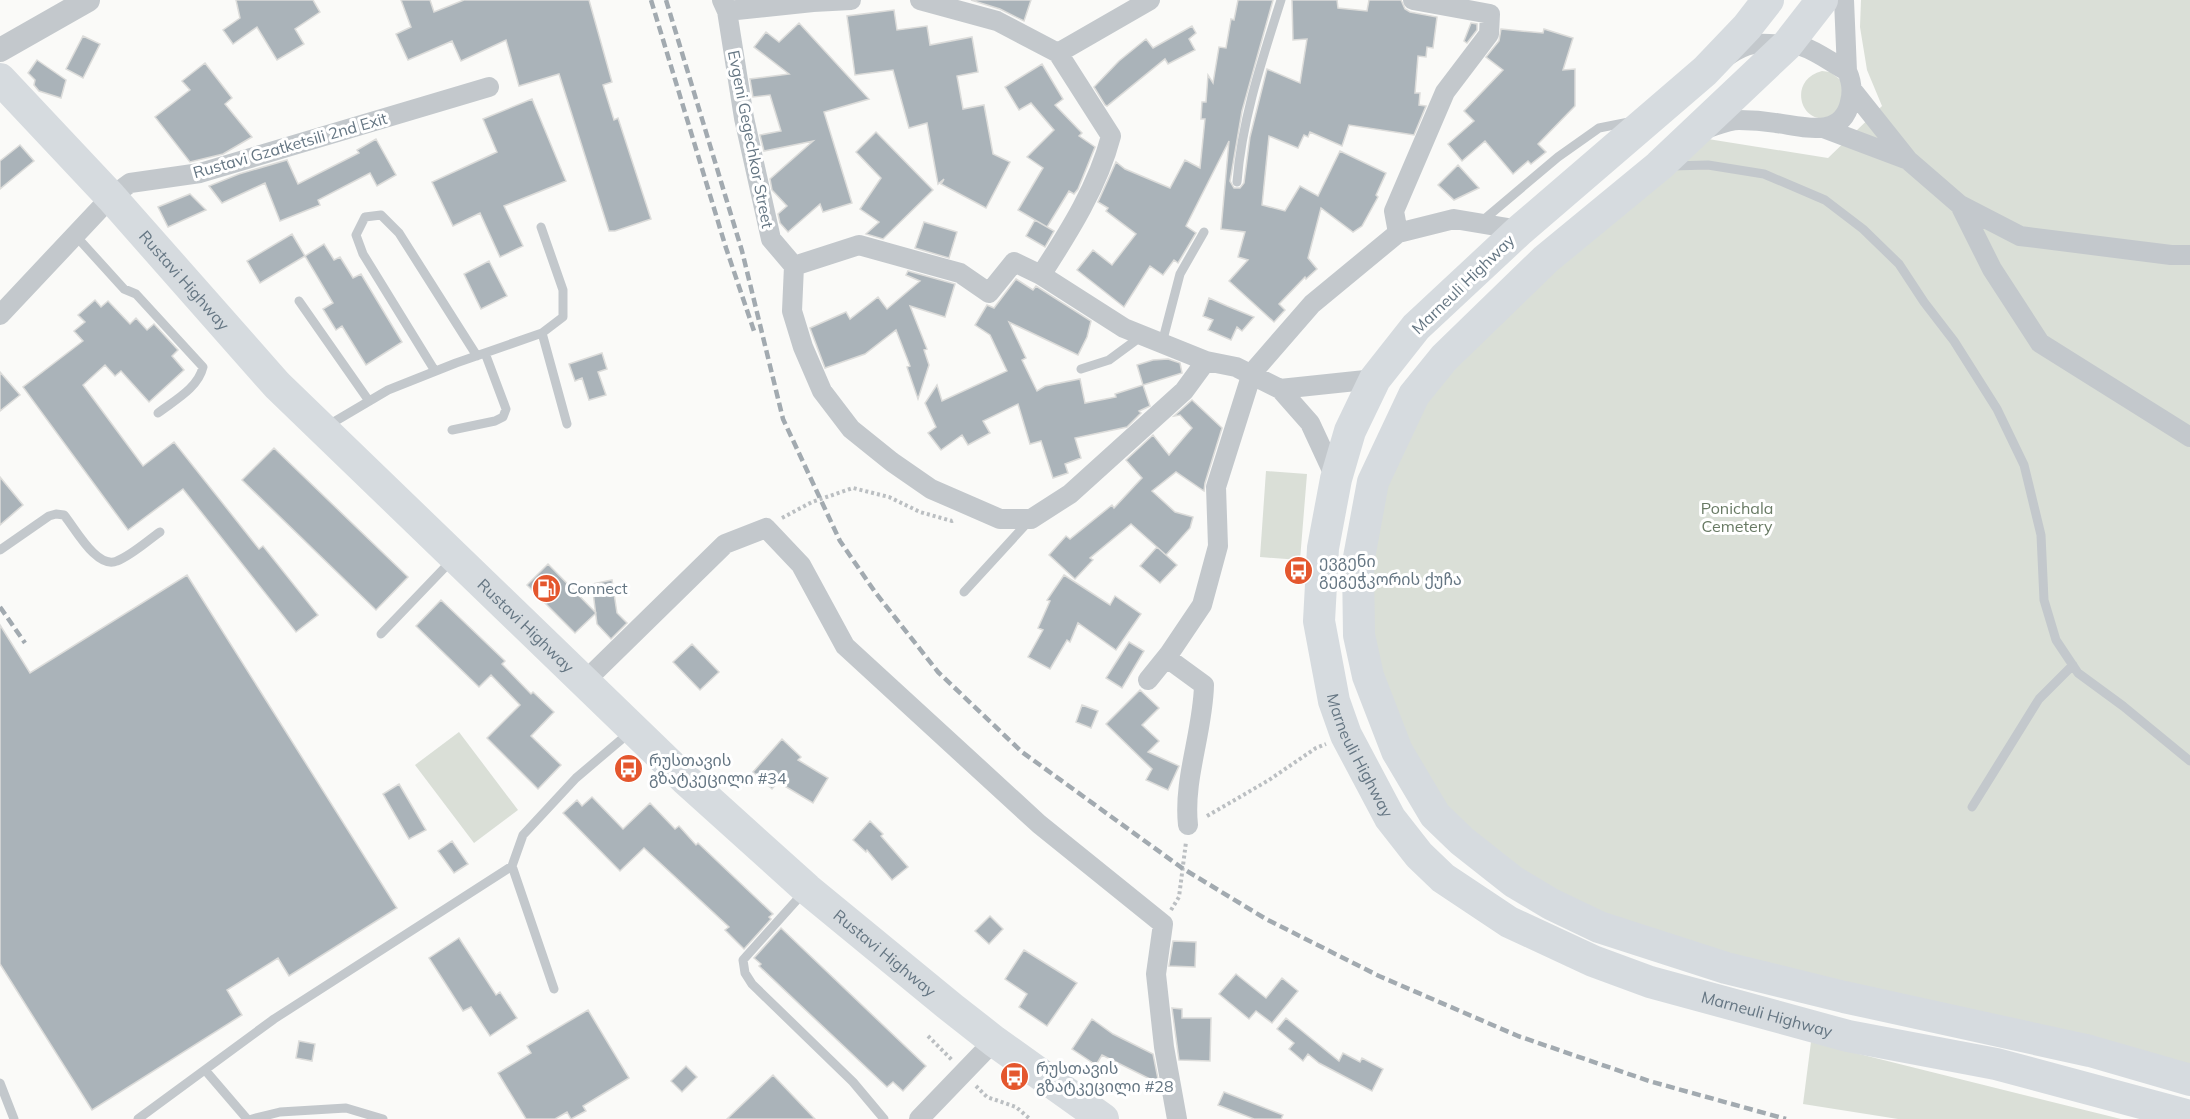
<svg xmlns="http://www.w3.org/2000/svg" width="2190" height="1119" font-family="Mulish,'Noto Sans Georgian',sans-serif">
<rect width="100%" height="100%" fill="#fafaf8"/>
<!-- green -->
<path fill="#dadfd7" d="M1861,0H2190V1069L2018,1030L1593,917L1469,837L1426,780L1367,647L1375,488L1446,364L1708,139L1828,158L1882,106L1867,70L1860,27Z
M1822,71L1830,72L1842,81L1845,103C1840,107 1834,116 1827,117C1801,125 1787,80 1822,71Z
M1266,471L1307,474L1300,560L1260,557Z
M459,732L518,810L474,843L415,765Z
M1811,1042L2121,1119H1898L1803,1104Z"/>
<!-- building -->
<path fill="#aab3b9" stroke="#dcdcda" stroke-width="1.5" d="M236,0H313L320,12L295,29L304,44L277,60L257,27L233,44L223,30L240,18Z
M401,0H430L434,12L464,0H589L612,82L603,85L614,120L618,118L651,219L615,231H609L559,74L519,86L506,40L461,61L452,41L408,60L396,34L411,27Z
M971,0H1031L1024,21L1000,9Z
M1238,0H1273L1242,111L1230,181L1234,188H1240L1244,183L1250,137L1267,69L1300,83L1307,39L1293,40L1292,0H1337L1338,8L1367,11L1369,0H1401L1405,9L1410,12L1437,17L1433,48L1427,47L1426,57L1418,56L1415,93H1420L1419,105L1426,106L1414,135L1349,125L1342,146L1310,132L1308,137L1304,135L1298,148L1269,136L1262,205L1285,211L1300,186L1318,196L1340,151L1386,173L1376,195L1378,197L1362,226L1353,232L1321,208L1308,258L1317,269L1306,279L1305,277L1279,304L1285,310L1274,322L1229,281L1248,260L1238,257L1245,232L1221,229L1229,141L1186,226L1196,233L1178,263L1174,260L1163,275L1150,266L1124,307L1077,270L1093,250L1112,265L1136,234L1106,211L1108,208L1098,202L1116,162L1125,169L1170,188L1185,160L1200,168L1205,119H1201L1202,102H1206L1208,75L1213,83L1219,47L1226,48L1231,19L1234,20Z
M894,10L897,30L927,26L930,45L972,37L978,72L957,76L963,109L984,105L993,154L1010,162L986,208L941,184L944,179L938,184L927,123L909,128L893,70L855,75L847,16Z
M799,23L869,99L824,112L852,203L823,212L820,204L788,232L780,223L778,214L787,206L772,190L770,179L813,141L764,151L760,135L781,131L770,95L753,97L750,79L789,74L754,47L766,32L779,42Z
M1471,23L1477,24V30L1467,43L1464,41Z
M1192,26L1196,33L1189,39L1195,50L1168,64L1165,59L1107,106L1105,105L1094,87L1119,61L1146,39L1153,48Z
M1501,29L1543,33L1544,29L1573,38L1563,70L1575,69V106L1538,144L1546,152L1531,164L1528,161L1513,174L1485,141L1462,161L1448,144L1474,121L1464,111L1503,70L1486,57L1499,41Z
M83,36L100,44L83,78L66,69Z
M37,60L66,80L61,98L39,91L34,85L35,80L28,73Z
M205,63L232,98L225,104L252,137L223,154L190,162L155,117L190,90L182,81Z
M1042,64L1063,99L1055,105L1082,133L1079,136L1095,147L1078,189L1074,194L1069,191L1047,227L1018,210L1043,168L1027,157L1054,130L1031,103L1019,110L1005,87Z
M532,99L566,181L504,206L523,246L500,257L480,213L453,226L432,182L497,152L483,119Z
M876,132L933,190L883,239L866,234L879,222L860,209L881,178L856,152Z
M376,139L396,175L377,186L370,173L318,200L320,205L280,221L265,183L222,203L209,186L239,174L287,160L298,184L359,153L357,150Z
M20,145L34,161L0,189V161Z
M1458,165L1479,188L1454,200L1438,185Z
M190,194L206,210L168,227L158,207Z
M1035,220L1054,231L1045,247L1026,236Z
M924,222L957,232L949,258L915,248Z
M292,234L305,256L260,283L247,261Z
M324,244L334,260L340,257L353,278L361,274L402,342L366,365L342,326L336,330L323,309L333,303L305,256Z
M489,261L507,296L481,309L464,274Z
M908,271L955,284L945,317L910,306L927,349L924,350L929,365L918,399L907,367L910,366L896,330L865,354L825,368L810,328L846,312L850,319L878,297L887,309L920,281L906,275Z
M1016,279L1033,290L1036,286L1091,321L1087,337L1078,355L1009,322L1026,358L1022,360L1037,391L1045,386L1080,379L1085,403L1116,397L1115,394L1143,385L1150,406L1139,411L1141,413L1127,427L1075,438L1081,458L1065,464L1068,473L1053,478L1041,441L1030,444L1018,404L983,421L990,433L968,445L962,435L941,450L928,433L936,427L925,403L937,385L942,401L1007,371L990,335L975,325L987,305L994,308Z
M1209,298L1227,306L1254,317L1242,331L1237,327L1231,340L1208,330L1213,320L1203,316Z
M95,300L101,307L108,301L130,324L136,318L147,330L154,324L178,350L172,356L184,370L149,402L121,371L115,376L105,365L83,385L143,466L174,442L259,549L263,546L318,615L296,632L183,489L128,530L23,387L83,341L74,331L85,322L78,315Z
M602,353L607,369L598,372L606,395L589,400L582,378L575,381L569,364Z
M1168,359L1180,363L1182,373L1143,385L1137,365L1153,360Z
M0,372L20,395L0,411Z
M1192,400L1222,428L1205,483L1204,491L1176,472L1152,491L1175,512L1193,517L1190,528L1166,555L1131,524L1090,558L1093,560L1075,579L1049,555L1066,536L1070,539L1112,505L1114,508L1142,478L1126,460L1153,435L1169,455L1192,428L1180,415L1174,416Z
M274,448L408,577L376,610L242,480Z
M0,477L23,505L0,525Z
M1157,547L1177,565L1160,583L1140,566Z
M548,564L596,613L575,633L527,585Z
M187,575L397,908L289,976L278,958L227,990L242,1015L92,1110L0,964V625L30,673Z
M1064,575L1110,605L1115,596L1141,614L1116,650L1078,623L1070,642L1067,640L1050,669L1028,657L1043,630L1038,628L1050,601L1047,600Z
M612,580L617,613L627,623L611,639L597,624L592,584Z
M441,600L505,661L502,664L531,694L533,692L554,712L531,736L561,765L538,789L487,738L520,705L491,675L479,687L416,626Z
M1129,642L1144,651L1122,688L1106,678Z
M692,644L719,672L700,690L673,662Z
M1140,690L1159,708L1142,725L1159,741L1148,752L1179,766L1168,790L1146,780L1152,769L1106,724Z
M1082,705L1098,711L1091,728L1076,722Z
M782,739L801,757L798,760L828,778L813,803L778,782L772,789L753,772Z
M399,784L426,830L409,839L383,794Z
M592,797L623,829L650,803L675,829L679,826L696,845L698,843L773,914L769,917L771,919L744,949L725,930L729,927L644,848L620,871L563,813L577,800L582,806Z
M870,821L883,834L881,836L908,867L892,880L867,850L866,852L853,840Z
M452,841L468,864L454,873L438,851Z
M990,916L1003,929L989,944L975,931Z
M781,928L926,1066L903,1091L893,1082L887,1087L759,966L761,964L754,958Z
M459,938L496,995L500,992L517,1018L490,1036L471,1007L463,1011L429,958Z
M1173,941L1196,942L1195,967L1169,966Z
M1024,950L1077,983L1047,1026L1019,1007L1027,994L1005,979Z
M1236,974L1266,998L1282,978L1298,991L1272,1023L1256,1011L1249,1019L1219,994Z
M1172,1008L1182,1009V1018H1211L1210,1061L1179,1060Z
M588,1010L629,1078L583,1106L586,1111L571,1119L567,1112L555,1119H526L498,1073L531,1053L527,1046Z
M1286,1018L1339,1061L1343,1053L1360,1062L1362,1058L1383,1069L1372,1091L1319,1063L1308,1054L1303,1061L1289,1049L1294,1043L1277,1029Z
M1092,1019L1113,1034L1153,1054L1158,1079L1156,1082L1102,1055L1096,1065L1072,1049Z
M299,1041L315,1044L312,1061L296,1058Z
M686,1066L697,1077L682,1092L671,1081Z
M773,1075L815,1119H727Z
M1224,1092L1283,1115L1281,1119H1254L1218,1105Z"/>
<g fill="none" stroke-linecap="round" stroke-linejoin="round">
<!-- path -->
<path stroke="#bbbfc2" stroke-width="4" stroke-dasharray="3 3" stroke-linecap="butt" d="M782,518L812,502L853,488L889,497L920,512L952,521L954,520
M1207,816L1269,780L1316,748L1326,744
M1171,910L1179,897L1186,842
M928,1036L953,1061
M976,1086L987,1097L1016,1107L1030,1119"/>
<!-- service -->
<path stroke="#c3c8cc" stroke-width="9" d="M1672,166L1708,165L1764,174L1825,200L1863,229L1899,264L1924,302L1954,341L1997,409L2024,465L2041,535L2044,600L2056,640L2078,673L2123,706L2190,761
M1237,182C1242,119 1262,60 1281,0
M1481,222L1558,157L1599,128L1629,122
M75,235L124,289L136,294L203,367C198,388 175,400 158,413
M299,301L369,401
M542,333L567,424
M1162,343L1180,274L1204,232
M1081,369L1109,360L1143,335
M435,371L363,254L356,235L365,217L381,215L399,233L477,356
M327,426L388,390L456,363L542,333L563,317V290L541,227
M452,430L495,421L503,417L506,409L485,353
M0,550L49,516L56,514L64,515C75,528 97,570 117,561C132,555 147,541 160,532
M964,592L1029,521
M381,634L451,561
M1972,807L2039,699L2073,665
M804,892L743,960L745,973L752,984L853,1082L884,1119
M554,989L512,866L523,835L576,778L629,733
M205,1070L247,1119
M0,1083L14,1119
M138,1119L274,1019L512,866
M252,1119L280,1112L346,1108L383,1119"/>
<!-- minor -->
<path stroke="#c3c8cc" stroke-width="20" d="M722,0L727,11L744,118L771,239L794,266L792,311L803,347L822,391L851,429L892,462L931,489L1000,519H1031L1070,494L1184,391L1206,361
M920,0L997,21L1058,53
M1844,0L1847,71
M727,11L813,2L851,0
M1058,53L1150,0
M1853,91L1908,160L1960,205L2020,236L2171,255H2190
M1823,128L1908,160
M1704,129C1715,126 1728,120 1739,120C1751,120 1764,121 1776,123C1801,126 1842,140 1850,102C1853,91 1852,82 1847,71C1832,63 1817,51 1801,46C1794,44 1790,45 1783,45C1759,43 1750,41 1729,55
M1960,205L1992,269L2040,343L2190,437
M1398,233L1394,211L1445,92L1489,34L1490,14L1413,0
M794,266L859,245L960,273L989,293L1014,262L1041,275L1124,328L1206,361L1236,367L1280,389L1310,423L1336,479
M1041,275C1069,232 1098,186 1111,136L1058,53
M0,315L111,197L130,183L200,173L489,87
M1280,389L1375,379
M1167,658L1204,685C1203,732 1183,779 1188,825
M1148,680L1169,654L1202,605L1218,546L1216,487L1252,373L1312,304L1398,233L1454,219L1520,230
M583,683L725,544L766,528L801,565L845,646L1039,824L1163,924L1156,974L1164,1047L1177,1119
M919,1119L994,1041"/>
<!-- tertiary -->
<path stroke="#c3c8cc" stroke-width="24" d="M0,50L88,0"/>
<!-- trunk -->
<g stroke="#d6dbdf" stroke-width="32">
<path id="s1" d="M1768,0L1747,27L1705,71L1520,230L1416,327L1375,379L1350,431L1336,479L1323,548L1319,621L1334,701L1346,735L1390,818L1419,855L1443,878L1509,922L1593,961L1650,982L1848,1036L1996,1064L2190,1116"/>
<path d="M1822,0L1787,45L1659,166L1546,259L1444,358L1414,395L1373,482L1358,563L1359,635L1368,676L1397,751L1435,815L1462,841L1514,882L1551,904L1599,927L1726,968L1844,997L2090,1051L2190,1080"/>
<path id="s2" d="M0,79L111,197L277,385L685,779L807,889L952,1008L994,1041L1103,1119"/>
</g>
<!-- rail -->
<path stroke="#a2aab0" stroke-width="4.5" stroke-dasharray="9 4.5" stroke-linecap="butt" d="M651,0L726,248L754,331
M666,0L742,251L783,419L840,541L875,592L938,672L1022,752L1182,868L1266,919L1379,976L1518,1036L1649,1081L1786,1119
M0,607L25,643"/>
</g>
<!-- icons -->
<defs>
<symbol id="bus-disc" viewBox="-11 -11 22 22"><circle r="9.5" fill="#e4572e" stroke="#fff"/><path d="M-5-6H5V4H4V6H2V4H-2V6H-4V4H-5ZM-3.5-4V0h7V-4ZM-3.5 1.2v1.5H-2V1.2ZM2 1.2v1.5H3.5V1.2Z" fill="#fff"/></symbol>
<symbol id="fuel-disc" viewBox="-11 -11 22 22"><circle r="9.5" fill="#e4572e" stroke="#fff"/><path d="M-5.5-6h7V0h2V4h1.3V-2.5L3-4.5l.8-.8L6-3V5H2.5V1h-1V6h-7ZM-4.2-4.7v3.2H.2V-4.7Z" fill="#fff"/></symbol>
</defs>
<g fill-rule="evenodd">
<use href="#bus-disc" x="1282" y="554" width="33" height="33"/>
<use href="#fuel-disc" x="530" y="572" width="33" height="33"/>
<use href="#bus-disc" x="612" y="752" width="33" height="33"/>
<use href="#bus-disc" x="998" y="1060" width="33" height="33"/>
</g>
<g text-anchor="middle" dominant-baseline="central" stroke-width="6" stroke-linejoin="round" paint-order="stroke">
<!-- street labels -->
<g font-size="16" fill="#657683" stroke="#fff">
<text transform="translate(751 139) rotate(79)">Evgeni Gegechkor Street</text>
<text transform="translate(290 145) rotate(-16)">Rustavi Gzatketsili 2nd Exit</text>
<text stroke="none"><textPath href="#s2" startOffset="273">Rustavi Highway</textPath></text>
<text transform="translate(1463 284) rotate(-44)">Marneuli Highway</text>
<text stroke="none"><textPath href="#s2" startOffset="759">Rustavi Highway</textPath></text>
<text stroke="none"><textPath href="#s1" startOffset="940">Marneuli Highway</textPath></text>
<text stroke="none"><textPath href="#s2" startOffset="1245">Rustavi Highway</textPath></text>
<text stroke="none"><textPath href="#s1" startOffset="1444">Marneuli Highway</textPath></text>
</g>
<!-- park labels -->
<g font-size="16" fill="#687a64" stroke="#fff">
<text x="1737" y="508">Ponichala<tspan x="1737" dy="18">Cemetery</tspan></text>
</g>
<!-- poi labels -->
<g font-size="16" fill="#657683" stroke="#fff" text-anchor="start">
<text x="1319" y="561">ევგენი<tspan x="1319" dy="18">გეგეჭკორის ქუჩა</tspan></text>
<text x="567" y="588">Connect</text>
<text x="649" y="760">რუსთავის<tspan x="649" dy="18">გზატკეცილი #34</tspan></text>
<text x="1036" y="1068">რუსთავის<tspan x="1036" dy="18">გზატკეცილი #28</tspan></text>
</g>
</g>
</svg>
